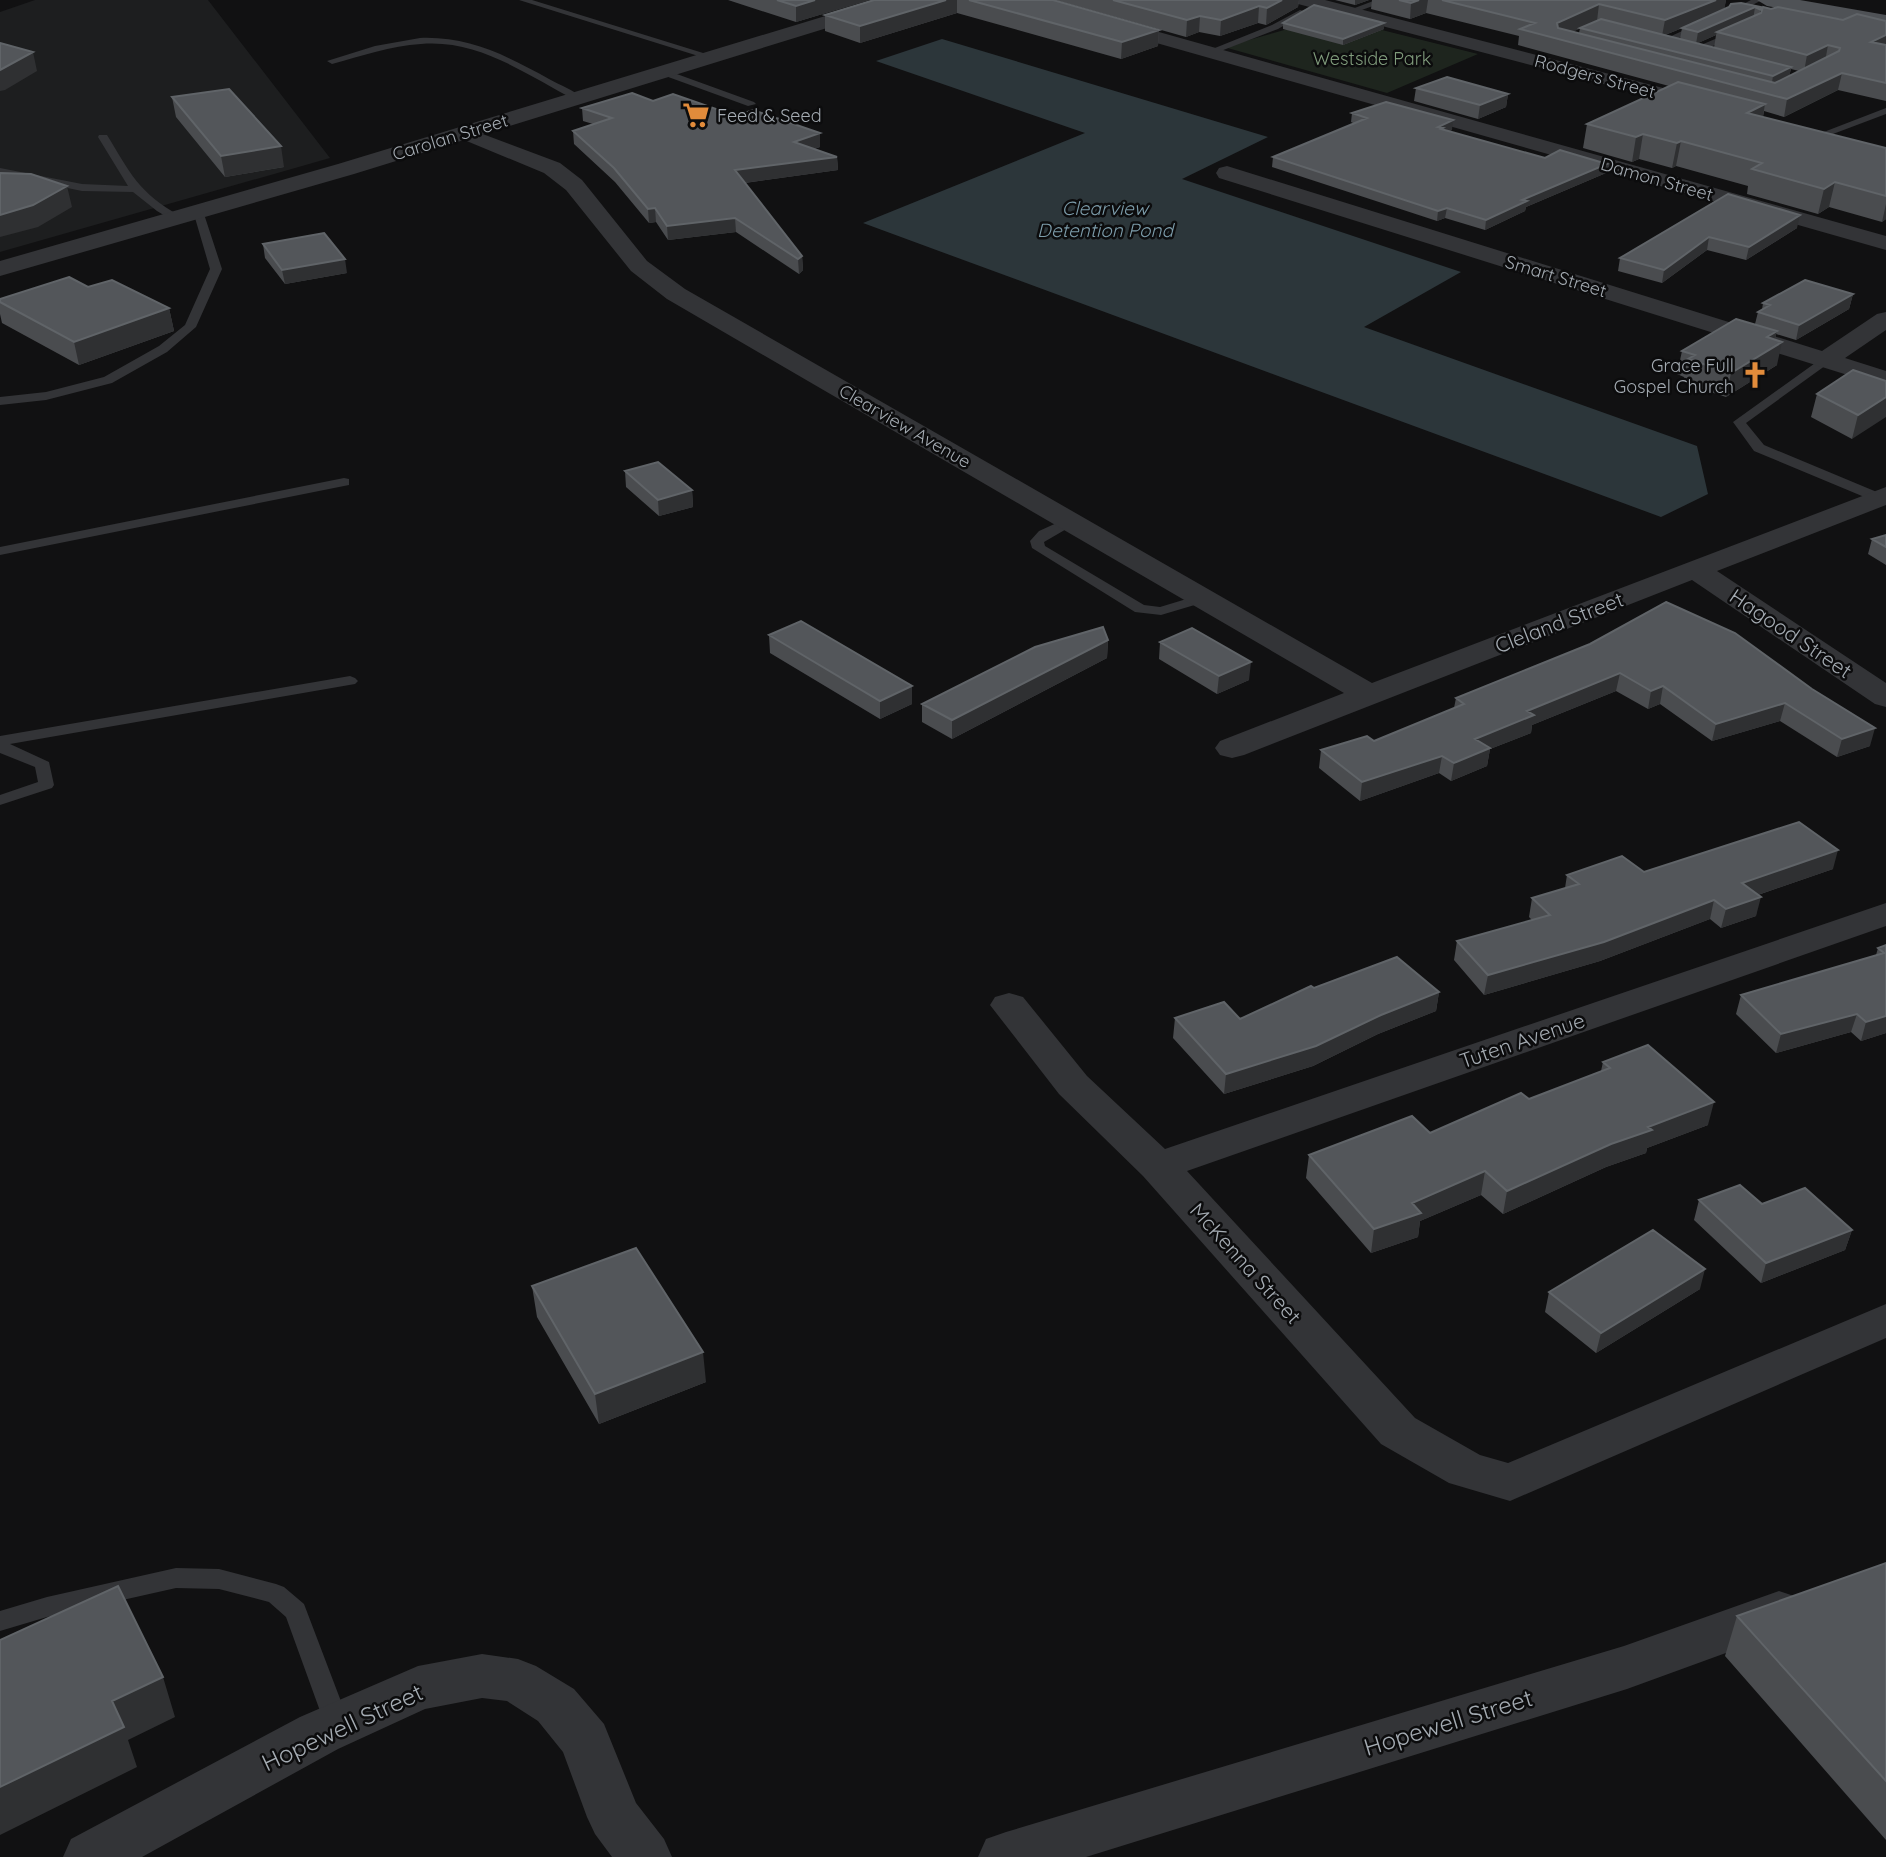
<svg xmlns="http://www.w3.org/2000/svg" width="1886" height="1857" font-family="Quicksand,sans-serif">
<rect width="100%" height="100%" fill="#111112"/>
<!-- built -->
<path fill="#1d1e1f" d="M35,0H208L330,158L0,252V12Z"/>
<!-- green -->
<path fill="#1e251e" d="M1330,17L1478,54L1387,93L1224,47Z"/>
<!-- water -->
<path fill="#2c363a" d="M942,39L1268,137L1182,179L1461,272L1364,327L1697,446L1708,494L1661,517L863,223L1085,133L876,61Z"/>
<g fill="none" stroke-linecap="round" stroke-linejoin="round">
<!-- service -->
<path fill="#333437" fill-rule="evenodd" d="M519,0H532L716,57L708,59Z
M1376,0H1389L1351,14L1344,12Z
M1751,0H1762L1733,15L1726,13Z
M1300,10L1307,12L1278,29L1213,54L1205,52L1272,25Z
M1702,22L1706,25L1705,27L1672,41L1696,47L1732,32L1740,34L1697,53L1658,42Z
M420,38C468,36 508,56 549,79C560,85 573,90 583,98L575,100C526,74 478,39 421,44C391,46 361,56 332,64L327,61L375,46Z
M663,69L754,102L756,104L748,106L660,74L658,72Z
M1886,108V114L1825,137L1816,135Z
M99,135H107C131,174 138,192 180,216V220H172L157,211L133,192L82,191L0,174V168L82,184L128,186L98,137Z
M198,208L203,211L222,269L196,327L167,352L112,383L46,400L0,405V397L46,392L104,377L159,346L185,325L210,269L193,211Z
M1825,356L1829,357V363L1746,423L1764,445L1884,495V501H1874L1754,451L1733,422Z
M344,478L349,479V485L0,555V547Z
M1070,517L1077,521L1075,524L1044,542L1045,546L1144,605L1160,607L1203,594L1210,598L1208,601L1161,615L1135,612L1032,548L1030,541L1039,531Z
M350,676L355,678L358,681L355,684L10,744L49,762L54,785L52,788L0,805V795L38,782L35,767L0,753V736Z
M176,1568L219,1569L276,1584L284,1587L304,1604L350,1725L346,1733L337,1736L328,1733L286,1617L269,1602L219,1589L176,1588L47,1617L0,1631V1611L47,1597Z"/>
<!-- minor -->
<path fill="#333437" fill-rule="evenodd" d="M1016,0H1045L1886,236V250L1019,4Z
M1295,0H1325L1709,100L1712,104L1709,108H1695L1298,4Z
M464,127L560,163L582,180L647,261L685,289L1372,683L1886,487V505L1717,571L1886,683V707L1875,704L1692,580L1244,755L1232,758L1220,755L1215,748L1220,741L1344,693L667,299L631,271L566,190L544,173L457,137L454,133L457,129Z
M1227,166L1822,351L1877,314L1886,312V330L1845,358L1886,371V387L1219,178L1216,173L1219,168Z
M1886,903V926L1187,1171L1415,1418L1480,1455L1508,1463L1886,1304V1338L1510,1501L1449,1483L1381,1444L1143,1176L1059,1094L990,1005L995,997L1009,993L1023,997L1087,1076L1165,1149Z
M1779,1591L1797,1597L1804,1612L1797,1627L1627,1689L1086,1857H978L986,1839L1006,1832L1624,1646Z
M482,1654L518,1659L536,1666L574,1689L604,1724L636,1803L664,1839L672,1857H612L595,1834L587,1817L563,1752L538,1721L507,1701L482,1698L425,1709L338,1749L142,1857H63L71,1839L300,1717L418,1666Z"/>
<!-- tertiary -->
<path fill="#333437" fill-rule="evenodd" d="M878,0H908L905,4L354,174L0,276V261L338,164Z"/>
<!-- primary -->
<path fill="#4f5256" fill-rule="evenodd" d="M1757,0H1800L1886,15V27L1767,6Z"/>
</g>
<!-- wall -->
<path fill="#4a4c4f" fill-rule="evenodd" d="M728,0H869L796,22Z
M874,0H1053L1159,30L1158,46L1121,59L957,13L860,43L825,31V15Z
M1055,0H1299L1298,7L1266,25L1258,23L1220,36L1199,32L1186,37Z
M1335,0H1369L1355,5Z
M1372,0H1726L1724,9L1761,7L1760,13L1771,9L1843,20L1886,21V101L1838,90L1784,117L1764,111L1763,117L1886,148V219L1882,222L1829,207L1818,214L1747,194L1748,186L1676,166L1672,168L1639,159L1632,162L1583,148L1587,124L1669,86L1518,45L1519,36L1426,13L1410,19L1371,9ZM1580,28L1579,33L1572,32ZM1682,28L1680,39L1665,35L1675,31ZM1716,35L1714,48L1698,43ZM1791,69L1799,71L1789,76Z
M1283,23H1384V29L1343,45L1283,29Z
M1416,88L1508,94L1506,107L1478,119L1414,101Z
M172,97L284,167L225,177L176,117Z
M653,101L736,116L820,133V147L814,149L837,157L838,170L745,183L802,256L803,270L799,274L736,232L668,240L656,222L649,223L615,182L574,144L573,131L593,124L583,121L582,108Z
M1352,113L1452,130L1448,131L1545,158L1607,164L1606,173L1526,207L1525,211L1485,230L1445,218L1437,221L1272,167L1273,157L1355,124L1351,122Z
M1728,194L1797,228L1746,260L1707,250L1662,283L1618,271L1620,258Z
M263,244L347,273L285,284L265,258Z
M88,287L169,308L174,331L79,365L2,323L0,314V299Z
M1853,294L1849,309L1796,340L1776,334L1775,339L1777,365L1726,397L1683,383L1684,377L1677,374L1682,351L1755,324L1758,312L1762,310L1763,303Z
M1886,381L1852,439L1811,417L1817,394Z
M625,471L692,490L693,507L659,516L626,487Z
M1886,535V565L1868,554L1872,539Z
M1666,602L1870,746L1837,757L1780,721L1712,741L1660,704L1648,709L1616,691L1532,725L1531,733L1490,749L1487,766L1451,781L1439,773L1360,801L1319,768L1321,750L1374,741L1454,708L1456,698L1590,644Z
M769,635L912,704L880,719L770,653Z
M1108,640L1107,658L952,739L922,722V704Z
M1160,642L1249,680L1217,694L1159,659Z
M1833,869L1758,895L1756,916L1721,928L1710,919L1600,961L1484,995L1454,960L1457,941L1532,920L1529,917L1532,898L1565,888L1567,875L1644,872Z
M1886,945V1033L1861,1041L1851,1032L1776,1053L1736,1014L1741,995L1876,955L1878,948Z
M1314,988L1439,992L1436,1011L1378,1034L1313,1066L1224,1094L1173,1038L1175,1018L1240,1019Z
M1603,1062L1708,1125L1647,1148L1646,1153L1606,1167L1503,1214L1481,1195L1420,1221L1418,1237L1371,1253L1306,1178L1309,1155L1430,1133L1529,1099L1601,1071Z
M1699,1200L1762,1204L1852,1230L1845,1250L1761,1283L1694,1220Z
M532,1286L706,1382L599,1424L537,1317Z
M1700,1289L1596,1353L1545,1312L1549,1292Z
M1886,1563V1840L1725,1656L1737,1616Z"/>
<!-- shaded-wall -->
<path fill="#2f3032" d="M815,0H869L796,22V6Z
M946,0H957V13L860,43V26Z
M1282,0H1299L1298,7L1266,25L1267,8Z
M1355,0H1369L1355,5Z
M1419,0H1428L1426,13L1410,19L1411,3Z
M1716,0H1726L1724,12L1662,36L1665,20Z
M1599,4L1597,21L1557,39V23Z
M1259,6L1258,23L1220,36L1221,20Z
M1755,7L1753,20L1717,32L1716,35L1696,44L1698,32Z
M1200,16L1199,32L1186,37L1187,20Z
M1384,23V29L1343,45V39Z
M1159,30L1158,46L1121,59L1122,42Z
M1886,35V49L1871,42Z
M1828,45L1825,62L1804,72L1807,55Z
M33,52L37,71L5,90L0,91V70Z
M1791,67L1789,80L1771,89L1773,76Z
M1842,73L1838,90L1784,117L1787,99Z
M1508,94L1506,107L1478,119L1480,105Z
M1765,104L1761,128L1747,113Z
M1453,120L1452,130L1443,134L1438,127Z
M820,133V147L795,155L794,142Z
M1643,134L1639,159L1632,162L1636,137Z
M1681,141L1676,166L1672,168L1677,143Z
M281,146L284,167L225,177L221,156Z
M837,157L838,170L736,184L735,170Z
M1607,164L1606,173L1526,207L1525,211L1485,230L1486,220L1522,200Z
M1835,182L1829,207L1818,214L1824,189Z
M67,186L72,207L38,227L0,237V215Z
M1886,204V219L1882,222Z
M655,208L656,222L649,223L648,209Z
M1447,208L1445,218L1437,221L1438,211Z
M1800,215L1797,228L1746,260L1749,247Z
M735,218L736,232L668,240L667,226Z
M1709,237L1707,250L1662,283L1664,270Z
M802,256L803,270L799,274L798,259Z
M345,259L347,273L285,284L282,270Z
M1853,294L1849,309L1796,340L1799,325Z
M169,308L174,331L79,365L74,342Z
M1777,331L1773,347L1782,342L1777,365L1726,397L1731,373L1767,337Z
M1886,397V417L1852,439L1858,415Z
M692,490L693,507L659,516L658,500Z
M1108,640L1107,658L952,739V720Z
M1251,662L1249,680L1217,694L1219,676Z
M1620,673L1616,691L1532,725L1531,733L1490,749L1487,766L1451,781L1454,763L1475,739L1527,711Z
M912,686V704L880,719V701Z
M1663,686L1660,704L1648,709L1651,691Z
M1785,703L1780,721L1712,741L1716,724Z
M1875,728L1870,746L1837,757L1842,739Z
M1442,756L1439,773L1360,801L1362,782Z
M1838,850L1833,869L1737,902L1742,883Z
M1761,897L1756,916L1721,928L1726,909Z
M1714,900L1710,919L1600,961L1484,995L1488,975Z
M1439,992L1436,1011L1378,1034L1313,1066L1224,1094L1226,1074Z
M1857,1014L1851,1032L1776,1053L1781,1034Z
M1886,1016V1033L1861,1041L1866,1022Z
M1714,1102L1708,1125L1647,1148L1646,1153L1606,1167L1503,1214L1507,1191L1648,1127Z
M1485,1171L1481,1195L1420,1221L1418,1237L1371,1253L1374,1229L1412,1203Z
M1852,1230L1845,1250L1761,1283L1766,1263Z
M1705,1269L1700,1289L1596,1353L1601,1333Z
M703,1352L706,1382L599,1424L595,1394Z
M163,1677L175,1717L128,1740L137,1767L0,1835V1787L112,1701Z"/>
<!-- building -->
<path fill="#53565a" stroke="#606468" stroke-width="2" d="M777,0H815L796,6Z
M874,0H946L860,26L825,15Z
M969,0H1053L1159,30L1122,42Z
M1113,0H1282L1267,8L1259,6L1221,20L1200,16L1187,20Z
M1399,0H1419L1411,3Z
M1442,0H1716L1665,20L1599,4L1557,23L1558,28L1775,83L1839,51L1840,48L1828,45L1807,55L1717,32L1761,13L1763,7L1771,9L1778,7L1843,20L1857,14L1886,21V35L1871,42L1886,45V83L1842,73L1787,99L1520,29L1535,23Z
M1741,3L1761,7V10L1755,7L1698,32L1682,28L1729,7L1731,4Z
M1314,5L1384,23L1343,39L1283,23Z
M1601,19L1791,67L1773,76L1580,28Z
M0,43L33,52L0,70Z
M1447,77L1508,94L1480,105L1416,88Z
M1678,82L1765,104L1747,113L1886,148V196L1835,182L1824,189L1752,169L1762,163L1681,141L1677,143L1643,134L1636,137L1587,124Z
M229,89L281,146L221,156L172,97Z
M632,93L653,101L673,94L736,116L753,110L820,133L794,142L837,157L735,170L802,256L798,259L735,218L667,226L655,208L648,209L614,168L573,131L612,118L582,108Z
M1386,102L1453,120L1438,127L1443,128L1441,129L1545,158L1560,150L1607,164L1522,200L1527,201L1486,220L1447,208L1438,211L1273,157L1367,118L1352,113Z
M0,173L31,174L67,186L33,205L0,215Z
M1728,194L1800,215L1749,247L1709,237L1664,270L1620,258Z
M324,233L345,259L282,270L263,244Z
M69,277L88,287L112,280L169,308L74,342L0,302V299Z
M1805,280L1853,294L1799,325L1758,312L1770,305L1763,303Z
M1736,319L1777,331L1767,337L1782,342L1731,373L1688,359L1695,355L1682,351Z
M1853,370L1886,381V397L1858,415L1817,394Z
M658,462L692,490L658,500L625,471Z
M1886,535V547L1872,539Z
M1666,602L1735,633L1812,689L1875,728L1842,739L1785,703L1716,724L1663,686L1651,691L1620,673L1527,711L1534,715L1475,739L1490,748L1454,763L1442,756L1362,782L1321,750L1367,736L1374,741L1464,704L1456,698L1590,644Z
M801,621L912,686L880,701L769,635Z
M1103,627L1108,640L952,720L922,704L1035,647Z
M1192,628L1251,662L1219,676L1160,642Z
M1799,822L1838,850L1742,883L1761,897L1726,909L1714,900L1604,942L1488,975L1457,941L1550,915L1532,898L1579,884L1567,875L1622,856L1644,872Z
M1886,945V1016L1866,1022L1857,1014L1781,1034L1741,995L1884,953L1878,948Z
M1397,957L1439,992L1381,1015L1316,1046L1226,1074L1175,1018L1224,1002L1240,1019L1311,986L1314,988Z
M1648,1045L1714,1102L1648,1127L1652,1130L1611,1144L1507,1191L1485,1171L1412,1203L1421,1213L1374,1229L1309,1155L1412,1116L1430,1133L1521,1093L1529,1099L1610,1068L1603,1062Z
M1740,1185L1762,1204L1805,1188L1852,1230L1766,1263L1699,1200Z
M1653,1230L1705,1269L1601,1333L1549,1292Z
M636,1248L703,1352L595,1394L532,1286Z
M1886,1563V1781L1737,1616Z
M118,1586L163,1677L112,1701L124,1727L0,1787V1640Z"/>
<!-- icons -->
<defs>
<symbol id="supermarket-bare" viewBox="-9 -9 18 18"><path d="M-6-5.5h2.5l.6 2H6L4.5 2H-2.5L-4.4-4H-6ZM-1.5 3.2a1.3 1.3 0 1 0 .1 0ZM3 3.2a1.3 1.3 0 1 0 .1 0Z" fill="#e18b3b" stroke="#0c0c0d" stroke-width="2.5" paint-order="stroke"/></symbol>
<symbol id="church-bare" viewBox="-9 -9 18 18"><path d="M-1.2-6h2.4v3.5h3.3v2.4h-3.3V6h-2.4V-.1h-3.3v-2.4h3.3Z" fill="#e18b3b" stroke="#0c0c0d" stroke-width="2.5" paint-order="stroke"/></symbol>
</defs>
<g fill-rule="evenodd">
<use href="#supermarket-bare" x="677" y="96" width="38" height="38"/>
<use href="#church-bare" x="1736" y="356" width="38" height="38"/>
</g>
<g text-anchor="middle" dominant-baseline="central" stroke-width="5" stroke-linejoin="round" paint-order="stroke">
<!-- far-park labels -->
<g font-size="18" fill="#809c7c" stroke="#0c0c0d">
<text x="1372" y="58">Westside Park</text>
</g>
<!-- far-street labels -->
<g font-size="18" fill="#a4abb2" stroke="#0c0c0d">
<text transform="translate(1595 76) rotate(15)">Rodgers Street</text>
<text transform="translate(450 137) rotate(-17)">Carolan Street</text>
<text transform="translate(1657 179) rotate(16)">Damon Street</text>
<text transform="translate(1556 276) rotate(17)">Smart Street</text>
<text transform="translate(905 426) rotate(30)">Clearview Avenue</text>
</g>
<!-- far-poi labels -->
<g font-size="18" fill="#a4abb2" stroke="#0c0c0d" text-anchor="start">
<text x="717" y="115">Feed &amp; Seed</text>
<text x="1734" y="365" text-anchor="end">Grace Full<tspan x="1734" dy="21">Gospel Church</tspan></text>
</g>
<!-- far-water labels -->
<g font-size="19" font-style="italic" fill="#7d9dab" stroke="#0c0c0d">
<text x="1105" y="208">Clearview<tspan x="1105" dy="22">Detention Pond</tspan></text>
</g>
<!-- street labels -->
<g font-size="21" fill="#a4abb2" stroke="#0c0c0d">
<text transform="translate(1559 622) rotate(-21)">Cleland Street</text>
<text transform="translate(1791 633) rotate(34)">Hagood Street</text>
<text transform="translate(1522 1040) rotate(-19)">Tuten Avenue</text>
<text transform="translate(1246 1263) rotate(48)">McKenna Street</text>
</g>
<!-- near-street labels -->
<g font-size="24" fill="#a4abb2" stroke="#0c0c0d">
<text transform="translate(1448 1722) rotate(-17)">Hopewell Street</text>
<text transform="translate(342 1727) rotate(-25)">Hopewell Street</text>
</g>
</g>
</svg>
